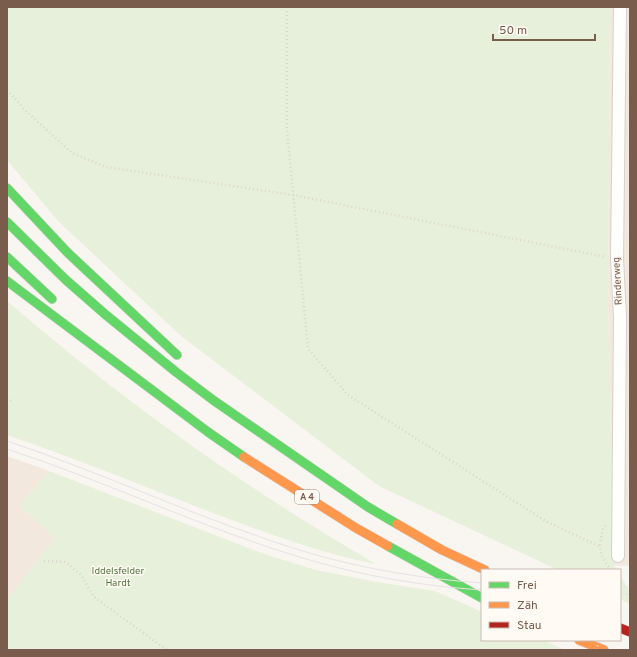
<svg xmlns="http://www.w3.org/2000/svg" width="637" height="657" font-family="Overpass,sans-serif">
<rect width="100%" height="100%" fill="#f9f5f0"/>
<!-- residential -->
<path fill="#f2e8de" d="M610,7H630V566L614,565L608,302Z
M7,456L49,471L19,506L56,538L7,600Z"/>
<!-- green -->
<path fill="#e7f0db" d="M7,7H610L608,302L614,565L617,570H558L379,486L181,336L58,221L7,160Z
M7,301C123,401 243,487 376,564C315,552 258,530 200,508C136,483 72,457 7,435Z
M49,471L264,554L316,570L377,582L435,591L482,612V640H543L565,650H7V600L55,538L19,506Z
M620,575L630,592V604L620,599Z"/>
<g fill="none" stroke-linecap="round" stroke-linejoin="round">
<defs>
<path id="street" d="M618,556L620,317L617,259L620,7"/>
<path id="fast" d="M7,188L68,253L177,355
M7,222L66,280L106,315L176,372L213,400L368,507L397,524
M7,257L52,299
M7,281L208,432L244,457
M388,546L482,598"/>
<path id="slow" d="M244,457L356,528L388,546
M397,524L442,550L485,570
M579,640L604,650"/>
<path id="jam" d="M620,628L630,632"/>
</defs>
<!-- street casing -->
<use href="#street" stroke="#d7d1cb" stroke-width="14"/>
<!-- fast casing -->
<use href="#fast" stroke="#dad1cc" stroke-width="10"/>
<!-- slow casing -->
<use href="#slow" stroke="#dad1cc" stroke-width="10"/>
<!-- jam casing -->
<use href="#jam" stroke="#dad1cc" stroke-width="10"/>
<!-- path -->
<path stroke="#dcd5d0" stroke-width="2.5" stroke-dasharray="1 3" stroke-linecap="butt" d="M287,7V130L308,349L348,395L547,522L599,546
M7,90L26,111L72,153L106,167L293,195L606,257
M7,398L13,402
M606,526L603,528C599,548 598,554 611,570
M44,561L66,562L81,575L94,597L167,650"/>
<!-- street -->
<use href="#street" stroke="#fefefd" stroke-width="12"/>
<!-- fast -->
<use href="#fast" stroke="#63d668" stroke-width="9"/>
<!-- slow -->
<use href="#slow" stroke="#ff974d" stroke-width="9"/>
<!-- jam -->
<use href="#jam" stroke="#b3261e" stroke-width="9"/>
<!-- tram -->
<path stroke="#e6e3e7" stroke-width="1" d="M7,441C109,475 206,522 309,553C365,569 423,579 482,583
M7,449C108,482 204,529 306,559C363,576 422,586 482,590
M620,587H630
M620,594H630"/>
<!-- path-bridge -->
<path stroke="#dcd5d0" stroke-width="2.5" stroke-dasharray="1 3" stroke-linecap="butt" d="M596,650L600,640"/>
</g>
<g text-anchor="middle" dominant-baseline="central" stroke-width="3" stroke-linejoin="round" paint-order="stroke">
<!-- shield labels -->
<rect fill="#fffaf3" stroke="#a28b7f" stroke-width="1" x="295" y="490" width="24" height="14" rx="3"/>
<g font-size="9" font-weight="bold" fill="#7a5c4d">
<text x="307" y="497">A 4</text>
</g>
<!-- street labels -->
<g font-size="10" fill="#7a5c4d" stroke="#fffaf3">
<text transform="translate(618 281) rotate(-93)">Rinderweg</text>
</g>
<!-- park labels -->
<g font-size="10" fill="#537a41" stroke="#fffaf3">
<text x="118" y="571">Iddelsfelder<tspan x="118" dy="12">Hardt</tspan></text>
</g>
</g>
<!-- border -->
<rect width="637" height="657" fill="none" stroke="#7a5c4d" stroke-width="16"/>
<!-- legend -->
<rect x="481" y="569" width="140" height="72" fill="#fffaf3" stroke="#cabbb1"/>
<rect x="489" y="582" width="20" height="6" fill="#63d668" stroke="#cabbb1"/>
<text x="517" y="589" font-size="12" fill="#7a5c4d">Frei</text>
<rect x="489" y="602" width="20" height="6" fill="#ff974d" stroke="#cabbb1"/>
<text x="517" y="609" font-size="12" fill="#7a5c4d">Zäh</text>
<rect x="489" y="622" width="20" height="6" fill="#b3261e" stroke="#cabbb1"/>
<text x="517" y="629" font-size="12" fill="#7a5c4d">Stau</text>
<!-- scale -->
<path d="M493 34v6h102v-6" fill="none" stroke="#7a5c4d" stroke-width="2"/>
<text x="499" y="34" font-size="12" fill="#7a5c4d" stroke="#fffaf3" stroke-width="3" paint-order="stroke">50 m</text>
</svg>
